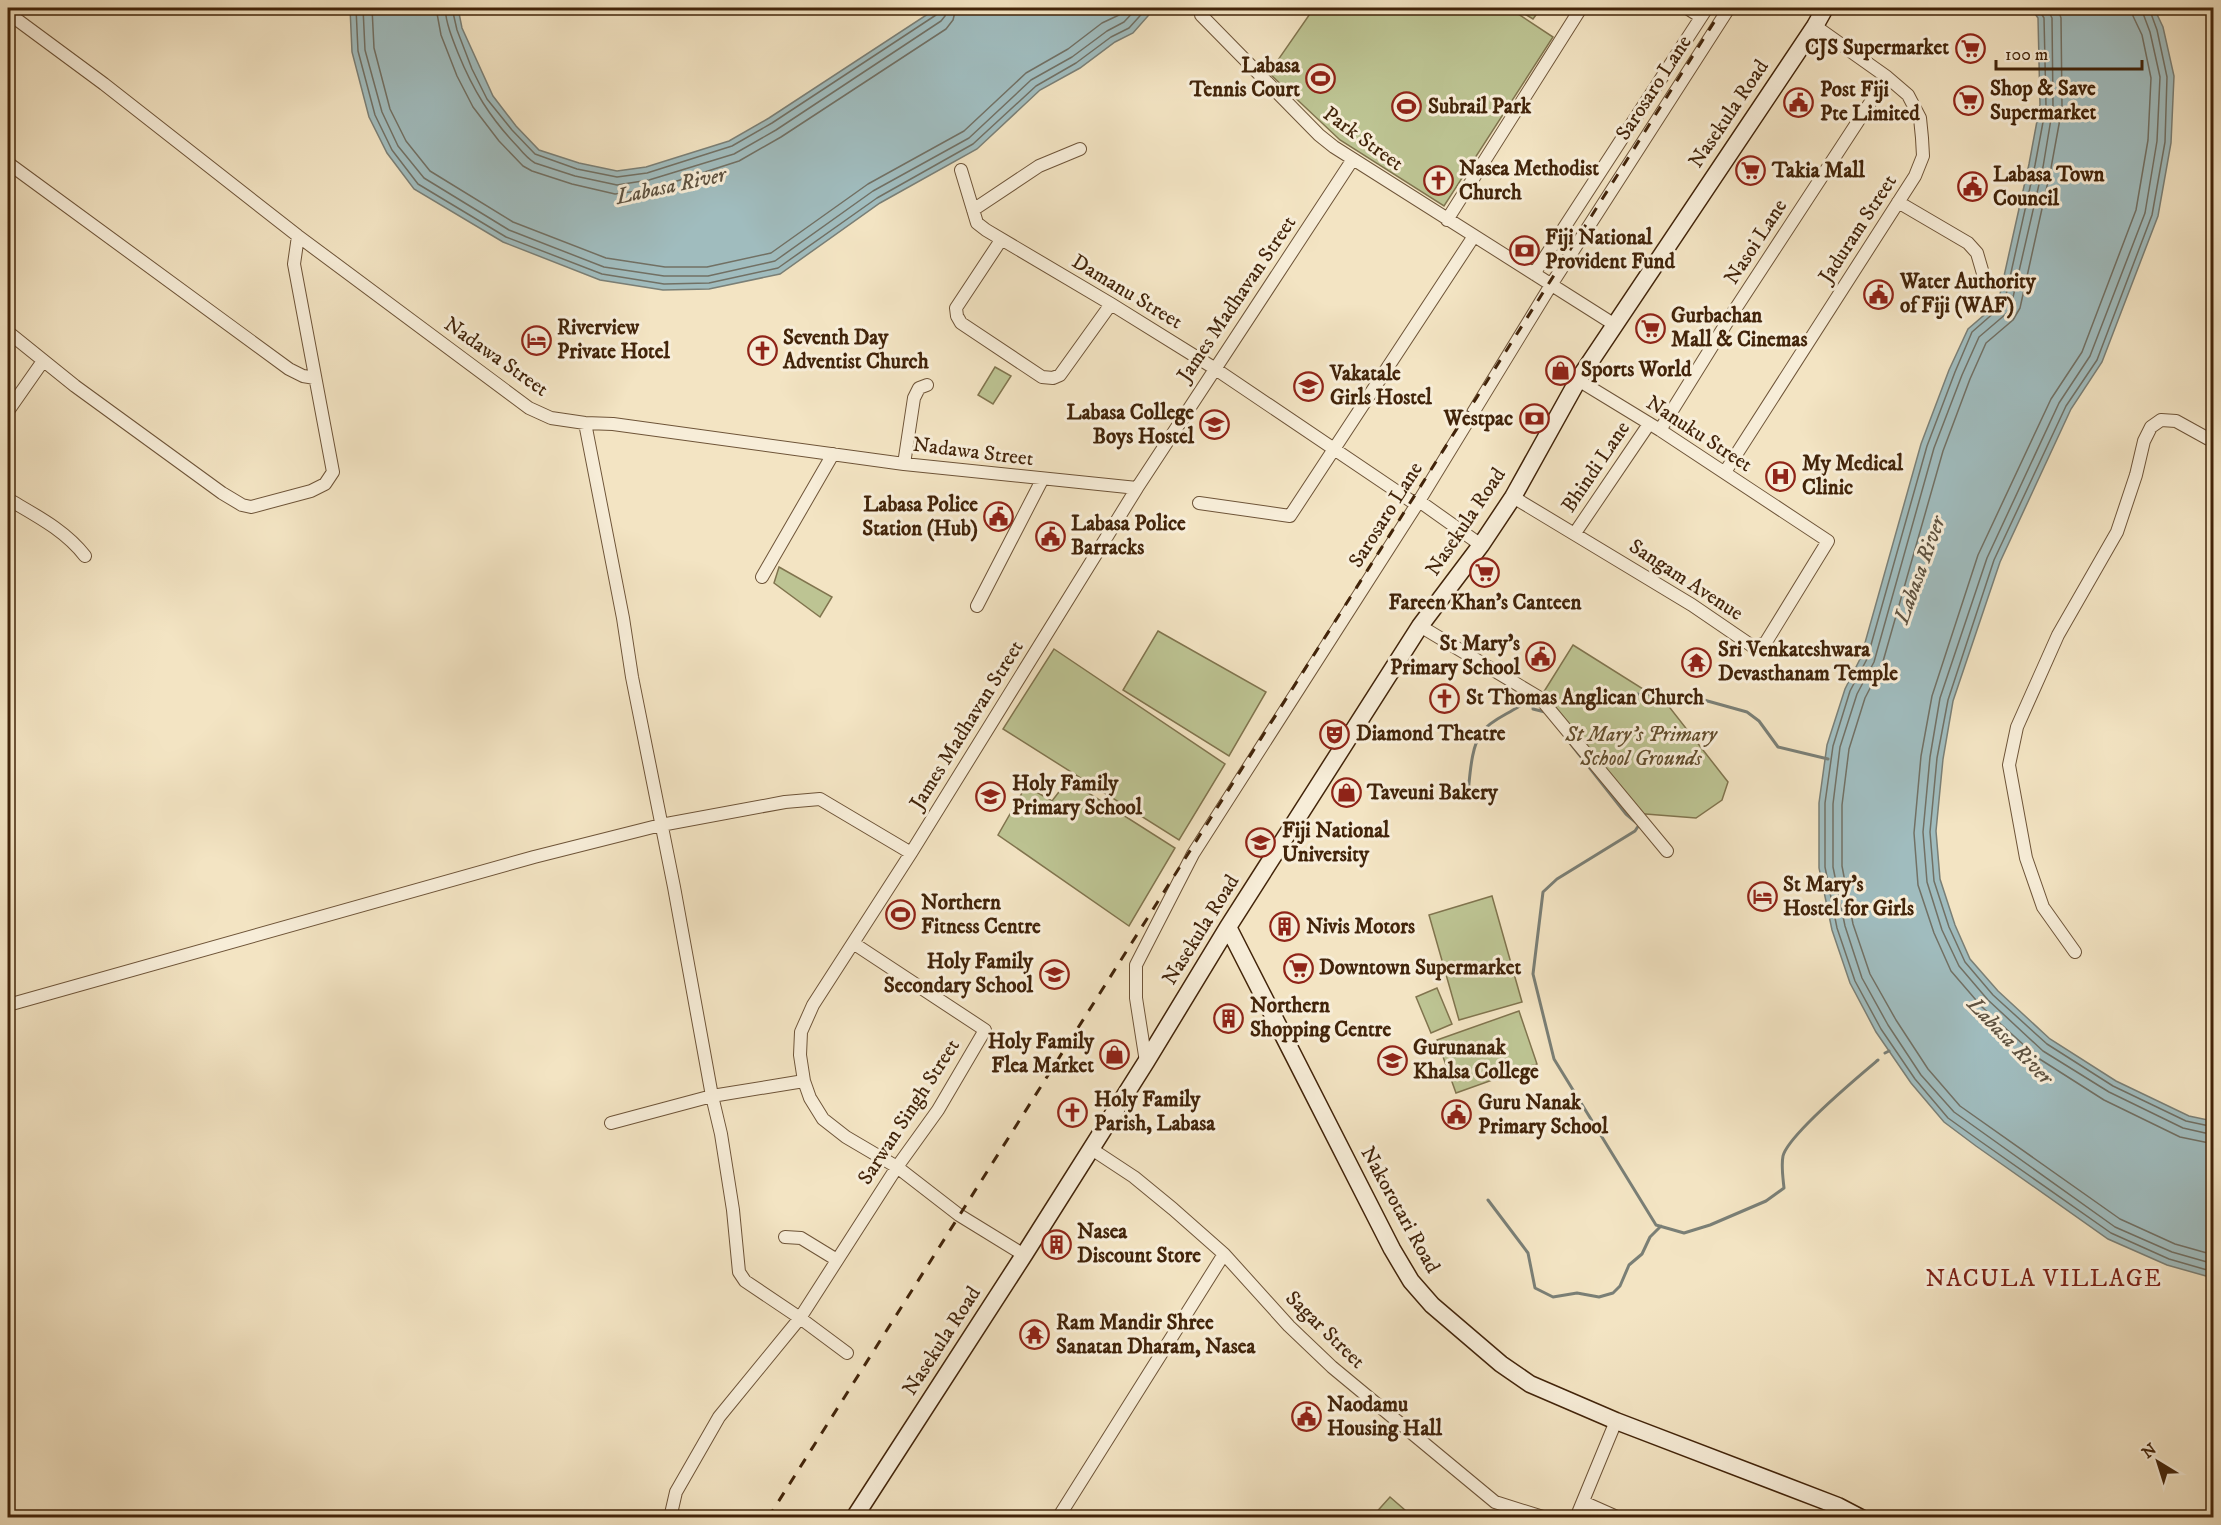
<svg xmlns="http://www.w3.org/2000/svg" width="2221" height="1525" font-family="'IM FELL DW Pica',serif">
<rect width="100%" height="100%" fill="#f3e4c3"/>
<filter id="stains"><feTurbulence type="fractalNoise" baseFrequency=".00333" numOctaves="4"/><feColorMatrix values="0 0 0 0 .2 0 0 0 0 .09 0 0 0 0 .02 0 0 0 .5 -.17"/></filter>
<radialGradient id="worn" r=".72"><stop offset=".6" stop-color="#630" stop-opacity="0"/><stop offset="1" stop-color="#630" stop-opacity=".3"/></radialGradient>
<!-- green -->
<path fill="#bdc493" stroke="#80744e" stroke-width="1.5" d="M1314,8H1509L1553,37L1444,206L1340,140L1269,73Z
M1515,8H1541L1533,19Z
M995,367L1011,376L993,404L978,395Z
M779,567L832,597L820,617L774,583Z
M1158,631L1266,692L1229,756L1123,690Z
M1573,645L1667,704L1728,782L1722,800L1696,818L1633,813L1540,698Z
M1054,649L1225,764L1179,840L1003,729Z
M1068,780L1175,848L1129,926L998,835L1026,786L1052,801Z
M1492,896L1522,1002L1459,1020L1429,915Z
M1437,988L1452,1024L1431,1033L1416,997Z
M1519,1011L1537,1064L1456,1093L1437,1040Z
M1390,1497L1413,1517H1372Z"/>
<!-- water -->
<path fill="#a0bcbe" stroke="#7a7f76" stroke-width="1.5" d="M350,8H458L462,28L493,96L516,126L539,150L579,163L617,171L646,167L729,141L769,118L937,8H1155L1133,33L1115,42L1080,68L1040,90L977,149L880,203L780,274L709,289L663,290L600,280L503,242L414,189L387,153L369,117L352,52Z
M2031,8H2154L2163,27L2174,76L2171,143L2158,216L2102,362L2071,409L2000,562L1953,701L1943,759L1936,831L1940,879L1955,925L1970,959L1998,991L2050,1039L2116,1081L2189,1116L2213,1121V1278L2167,1265L2108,1239L1976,1146L1944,1122L1911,1083L1876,1032L1850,983L1832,930L1819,868V803L1827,745L1845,689L1861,657L1921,444L1949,370L1968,329L1998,303L2029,164L2040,105L2038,18Z"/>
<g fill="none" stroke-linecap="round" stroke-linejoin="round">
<!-- shore -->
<path stroke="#717064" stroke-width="1.5" d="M356,8L358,51L375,115L392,150L418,184L506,237L602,274L664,284L709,283L778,268L877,198L973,144L1036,86L1076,63L1111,37L1129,28L1147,8
M363,8L365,50L382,112L398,146L424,178L509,230L604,267L664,276H708L775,261L873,191L969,138L1031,80L1072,57L1107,31L1124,22L1137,8
M372,8L374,48L390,109L406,141L430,171L513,222L606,258L665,267H707L771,253L868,184L964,131L1026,73L1068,49L1102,23L1119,15L1125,8
M436,8L441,35L457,76L473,107L499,141L523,166L532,171L572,184L615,194L652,189L739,161L781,137L946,29L953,20L956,8
M445,8C446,23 452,38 458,53C473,90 490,118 518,147C523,153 528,159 535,163L575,176L617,185L649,180L734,154L776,130L941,21L945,16L947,8
M452,8L457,30L472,69L487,99L512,130L535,154L577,169L617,177L647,173L732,146L772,123L936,15L939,8
M2038,8L2044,18L2046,106L2035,165L2004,304L1972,332L1955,372L1927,446L1867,659L1850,691L1833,746L1825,803V867L1837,928L1855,981L1881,1029L1915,1079L1948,1118L1980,1141L2111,1233L2169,1259L2214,1272
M2047,8L2052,18L2053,107L2043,167L2011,306L2007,313L1979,337L1962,375L1934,448L1874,662L1857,694L1840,747L1833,804V867L1845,926L1862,978L1888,1025L1921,1075L1954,1112L2115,1227L2172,1252L2214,1264
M2058,8L2061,18L2062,108L2051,168L2020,308L2013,320L1986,343L1970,379L1943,451L1882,665L1865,698L1849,749L1842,805V866L1853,924L1870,974L1896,1020L1928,1069L1960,1106L2120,1219L2175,1244L2214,1255
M2132,8L2133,16L2142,35L2151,78L2148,140L2136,210L2082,352L2051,399L1978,555L1932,696L1921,756L1914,833L1918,885L1934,933L1951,971L1982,1007L2038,1058L2104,1100L2180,1137L2214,1144
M2141,8L2150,32L2160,77L2157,141L2145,213L2090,356L2059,403L1987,558L1940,698L1930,757L1923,832L1927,882L1942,930L1959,966L1988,1000L2043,1051L2109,1092L2183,1128L2214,1135
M2149,8L2157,30L2167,77L2165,142L2152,215L2097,360L2066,406L1994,560L1948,700L1937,758L1930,832L1934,881L1949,927L1965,962L1993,995L2047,1044L2113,1086L2186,1121L2214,1127"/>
<!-- stream -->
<path stroke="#7a7f76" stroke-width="3" d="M1631,694L1686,695L1747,712L1759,721L1778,747L1828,759
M1570,743L1626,814L1639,825L1635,831L1557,879L1543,892L1533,974L1554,1059L1656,1225L1684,1233L1710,1225L1766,1201L1784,1188C1783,1178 1781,1166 1783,1156C1788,1135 1859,1076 1878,1060
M1468,793C1470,776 1471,746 1482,732C1489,722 1503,716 1513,710C1521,706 1526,701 1534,699L1533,709L1545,712
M1885,1053L1889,1051
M1488,1200L1528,1253L1535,1288L1553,1297L1577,1293L1599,1297L1613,1293L1620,1286L1629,1265L1642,1254L1650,1237L1661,1226"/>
<defs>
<path id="street" d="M1687,8L1701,17
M8,13L104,84L298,236L529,408L551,418L585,423L613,424L904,464L1137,488
M1201,15L1319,135L1334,147L1615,325
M8,163L289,369L303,376L315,378
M961,170L977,223L986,230L1111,304L1214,368L1411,501H1419L1481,545
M1898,202L1968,243L1977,253L1984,277
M973,210L1039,166L1080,149
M1447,220L1581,8
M1001,240L956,308L957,316L961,323L1042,377L1053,378L1060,375L1111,304
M1534,274L1707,8
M8,332L75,386L222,493L242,505L251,507L311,491L325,484L333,472L294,264L298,236
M8,411L43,361
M585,423L623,618L632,677L674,887L712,1096L721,1134L733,1210L739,1272L745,1281L800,1318L847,1353
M1660,430L1734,311L1887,77
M904,464L914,398L919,388L927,385
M1725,472L1915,176L1923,156L1922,138L1920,118L1908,95L1887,77L1815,26
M1513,497L1692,605L1755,648L1766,642L1828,541L1660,430L1578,380
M8,499C35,515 65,530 85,556
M1199,503L1290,516L1474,236
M1575,533L1649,424
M762,577L833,454
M977,606L1042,480
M1420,626L1540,698L1667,851
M2075,952L2043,907L2026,858L2009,765L2017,727L2058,635L2117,532L2136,475L2144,441L2151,427L2161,420L2176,421L2214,442
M8,1005L534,857L661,825L785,802L820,799L911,853
M1146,1062L1136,998V965L1193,854L1419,501L1551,285L1729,8
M611,1123L712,1096L804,1081
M1090,1148L1134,1177L1173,1209L1224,1254L1289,1326L1332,1367L1495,1502L1546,1518
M785,1237L801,1238L837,1260
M1024,1255L959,1215L897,1167L846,1137L823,1119L810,1098L804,1081L800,1055L801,1032L813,1005L911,853L1137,488L1353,159
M1583,1502L1619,1518
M670,1518L676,1492L719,1417L800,1318L897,1167L938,1110L985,1030L853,943
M1058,1518L1224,1254
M1576,1518L1616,1421"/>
<path id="secondary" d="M1228,927L1392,1249L1411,1281L1432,1305L1501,1364L1530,1384L1616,1421L1838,1506L1861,1518
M854,1518L1024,1255L1146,1062L1228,927L1420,626L1481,545L1513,497L1578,380L1815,26L1825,8"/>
</defs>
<!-- street casing -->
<use href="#street" stroke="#6e5438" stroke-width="14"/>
<!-- secondary casing -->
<use href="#secondary" stroke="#42240a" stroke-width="19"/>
<!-- street -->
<use href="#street" stroke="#f7edd8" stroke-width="12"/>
<!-- secondary -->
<use href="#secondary" stroke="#f7edd8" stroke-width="16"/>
<!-- rail -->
<path stroke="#42240a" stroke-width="3" stroke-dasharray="10 10" stroke-linecap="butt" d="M768,1518L1723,8"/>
</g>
<!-- icons -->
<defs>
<symbol id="supermarket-ring" viewBox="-11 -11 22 22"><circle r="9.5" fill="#f7edd8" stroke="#8f2418" stroke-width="1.5"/><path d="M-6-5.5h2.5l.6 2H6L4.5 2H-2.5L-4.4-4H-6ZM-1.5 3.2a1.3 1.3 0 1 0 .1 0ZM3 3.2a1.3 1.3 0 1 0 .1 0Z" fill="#8f2418"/></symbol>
<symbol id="stadium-ring" viewBox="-11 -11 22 22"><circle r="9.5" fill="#f7edd8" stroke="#8f2418" stroke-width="1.5"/><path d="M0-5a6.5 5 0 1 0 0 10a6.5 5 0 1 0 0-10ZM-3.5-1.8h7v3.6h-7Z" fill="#8f2418"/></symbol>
<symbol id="civic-ring" viewBox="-11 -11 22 22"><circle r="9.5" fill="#f7edd8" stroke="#8f2418" stroke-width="1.5"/><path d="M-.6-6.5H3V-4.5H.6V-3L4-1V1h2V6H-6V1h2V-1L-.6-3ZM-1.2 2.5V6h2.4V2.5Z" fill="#8f2418"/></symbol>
<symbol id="church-ring" viewBox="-11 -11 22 22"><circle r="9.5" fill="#f7edd8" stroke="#8f2418" stroke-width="1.5"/><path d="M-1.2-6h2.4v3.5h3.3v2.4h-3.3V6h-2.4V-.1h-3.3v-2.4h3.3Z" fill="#8f2418"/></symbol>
<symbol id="bank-ring" viewBox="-11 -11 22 22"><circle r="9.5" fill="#f7edd8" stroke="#8f2418" stroke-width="1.5"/><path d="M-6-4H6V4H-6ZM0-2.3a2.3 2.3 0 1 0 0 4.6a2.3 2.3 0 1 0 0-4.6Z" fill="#8f2418"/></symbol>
<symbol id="hotel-ring" viewBox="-11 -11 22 22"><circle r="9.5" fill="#f7edd8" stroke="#8f2418" stroke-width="1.5"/><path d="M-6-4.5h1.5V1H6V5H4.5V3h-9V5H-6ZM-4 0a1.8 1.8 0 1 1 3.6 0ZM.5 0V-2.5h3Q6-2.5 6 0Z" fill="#8f2418"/></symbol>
<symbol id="shop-ring" viewBox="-11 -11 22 22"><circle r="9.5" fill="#f7edd8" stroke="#8f2418" stroke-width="1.5"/><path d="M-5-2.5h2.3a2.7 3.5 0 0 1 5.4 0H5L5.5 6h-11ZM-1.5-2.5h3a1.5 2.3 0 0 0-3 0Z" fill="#8f2418"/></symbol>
<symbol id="university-ring" viewBox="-11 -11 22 22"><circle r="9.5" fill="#f7edd8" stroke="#8f2418" stroke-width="1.5"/><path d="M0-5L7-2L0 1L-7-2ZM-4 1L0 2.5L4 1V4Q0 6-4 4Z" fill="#8f2418"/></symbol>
<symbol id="hospital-ring" viewBox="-11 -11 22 22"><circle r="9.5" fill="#f7edd8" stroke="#8f2418" stroke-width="1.5"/><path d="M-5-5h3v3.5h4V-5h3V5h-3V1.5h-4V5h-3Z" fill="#8f2418"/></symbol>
<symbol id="temple-ring" viewBox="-11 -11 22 22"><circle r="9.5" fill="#f7edd8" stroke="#8f2418" stroke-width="1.5"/><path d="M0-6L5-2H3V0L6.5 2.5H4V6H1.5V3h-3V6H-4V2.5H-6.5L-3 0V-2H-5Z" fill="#8f2418"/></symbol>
<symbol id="theatre-ring" viewBox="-11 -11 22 22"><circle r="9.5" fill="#f7edd8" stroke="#8f2418" stroke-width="1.5"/><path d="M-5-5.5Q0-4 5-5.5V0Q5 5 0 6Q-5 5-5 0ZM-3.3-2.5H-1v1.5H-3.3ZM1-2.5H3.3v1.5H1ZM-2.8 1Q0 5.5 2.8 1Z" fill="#8f2418"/></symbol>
<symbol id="school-ring" viewBox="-11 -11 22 22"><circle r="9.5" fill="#f7edd8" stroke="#8f2418" stroke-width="1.5"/><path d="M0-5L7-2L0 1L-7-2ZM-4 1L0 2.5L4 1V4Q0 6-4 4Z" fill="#8f2418"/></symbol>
<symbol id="building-ring" viewBox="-11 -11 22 22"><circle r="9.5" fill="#f7edd8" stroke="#8f2418" stroke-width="1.5"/><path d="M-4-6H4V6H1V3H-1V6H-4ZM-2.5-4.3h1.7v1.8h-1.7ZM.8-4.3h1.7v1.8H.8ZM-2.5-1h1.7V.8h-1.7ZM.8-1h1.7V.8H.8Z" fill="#8f2418"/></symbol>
</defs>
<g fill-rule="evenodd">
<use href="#supermarket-ring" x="1954" y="32" width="33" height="33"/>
<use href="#stadium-ring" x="1304" y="62" width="33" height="33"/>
<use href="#supermarket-ring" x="1952" y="84" width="33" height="33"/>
<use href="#civic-ring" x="1782" y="86" width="33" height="33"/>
<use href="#stadium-ring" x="1390" y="90" width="33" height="33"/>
<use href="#supermarket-ring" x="1734" y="154" width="33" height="33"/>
<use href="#church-ring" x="1422" y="164" width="33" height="33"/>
<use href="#civic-ring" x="1956" y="170" width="33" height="33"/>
<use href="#bank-ring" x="1508" y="234" width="33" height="33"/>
<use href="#civic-ring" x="1862" y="278" width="33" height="33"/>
<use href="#supermarket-ring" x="1634" y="312" width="33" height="33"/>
<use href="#hotel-ring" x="520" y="324" width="33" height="33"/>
<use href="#church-ring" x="746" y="334" width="33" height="33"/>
<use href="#shop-ring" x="1544" y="354" width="33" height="33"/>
<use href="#university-ring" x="1292" y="370" width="33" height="33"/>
<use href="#bank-ring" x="1518" y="402" width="33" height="33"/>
<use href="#university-ring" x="1198" y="408" width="33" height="33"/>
<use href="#hospital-ring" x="1764" y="460" width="33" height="33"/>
<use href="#civic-ring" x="982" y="500" width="33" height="33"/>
<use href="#civic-ring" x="1034" y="520" width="33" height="33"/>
<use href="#supermarket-ring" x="1468" y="556" width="33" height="33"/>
<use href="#civic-ring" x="1524" y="640" width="33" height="33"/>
<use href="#temple-ring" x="1680" y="646" width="33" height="33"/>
<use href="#church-ring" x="1428" y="682" width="33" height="33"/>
<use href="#theatre-ring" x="1318" y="718" width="33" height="33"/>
<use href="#shop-ring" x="1330" y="776" width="33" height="33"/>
<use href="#school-ring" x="974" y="780" width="33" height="33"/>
<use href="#university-ring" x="1244" y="826" width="33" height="33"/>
<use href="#hotel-ring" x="1746" y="880" width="33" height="33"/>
<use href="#stadium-ring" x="884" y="898" width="33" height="33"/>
<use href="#building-ring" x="1268" y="910" width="33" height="33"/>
<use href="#supermarket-ring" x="1282" y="952" width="33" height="33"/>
<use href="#school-ring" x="1038" y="958" width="33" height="33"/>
<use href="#building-ring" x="1212" y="1002" width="33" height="33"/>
<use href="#shop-ring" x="1098" y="1038" width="33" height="33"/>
<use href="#university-ring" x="1376" y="1044" width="33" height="33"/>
<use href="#church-ring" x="1056" y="1096" width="33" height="33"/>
<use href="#civic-ring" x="1440" y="1098" width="33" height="33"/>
<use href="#building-ring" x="1040" y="1228" width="33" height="33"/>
<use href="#temple-ring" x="1018" y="1318" width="33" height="33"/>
<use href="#civic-ring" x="1290" y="1400" width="33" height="33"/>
</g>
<g text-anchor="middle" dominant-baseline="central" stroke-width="6" stroke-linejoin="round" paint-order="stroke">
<!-- poi labels -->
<g font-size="21" font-weight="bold" fill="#42240a" stroke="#f7edd8" text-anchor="start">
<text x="1949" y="48" text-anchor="end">CJS Supermarket</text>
<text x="1300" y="66" text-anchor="end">Labasa<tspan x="1300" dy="24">Tennis Court</tspan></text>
<text x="1990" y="89">Shop &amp; Save<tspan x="1990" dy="24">Supermarket</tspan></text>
<text x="1820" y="90">Post Fiji<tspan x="1820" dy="24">Pte Limited</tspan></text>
<text x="1428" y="107">Subrail Park</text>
<text x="1459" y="169">Nasea Methodist<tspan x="1459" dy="24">Church</tspan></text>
<text x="1772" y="171">Takia Mall</text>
<text x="1993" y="175">Labasa Town<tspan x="1993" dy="24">Council</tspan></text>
<text x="1545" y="238">Fiji National<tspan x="1545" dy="24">Provident Fund</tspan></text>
<text x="1900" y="282">Water Authority<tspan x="1900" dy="24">of Fiji (WAF)</tspan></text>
<text x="1671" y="316">Gurbachan<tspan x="1671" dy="24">Mall &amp; Cinemas</tspan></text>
<text x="557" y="328">Riverview<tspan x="557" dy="24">Private Hotel</tspan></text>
<text x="783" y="338">Seventh Day<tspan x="783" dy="24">Adventist Church</tspan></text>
<text x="1581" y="370">Sports World</text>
<text x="1330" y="374">Vakatale<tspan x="1330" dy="24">Girls Hostel</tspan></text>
<text x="1194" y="413" text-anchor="end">Labasa College<tspan x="1194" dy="24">Boys Hostel</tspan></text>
<text x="1513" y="419" text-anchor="end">Westpac</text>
<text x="1802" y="464">My Medical<tspan x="1802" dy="24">Clinic</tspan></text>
<text x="978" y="505" text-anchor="end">Labasa Police<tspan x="978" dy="24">Station (Hub)</tspan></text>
<text x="1071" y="524">Labasa Police<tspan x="1071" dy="24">Barracks</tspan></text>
<text x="1485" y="603" text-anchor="middle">Fareen Khan's Canteen</text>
<text x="1520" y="644" text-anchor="end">St Mary's<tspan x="1520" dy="24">Primary School</tspan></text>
<text x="1718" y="650">Sri Venkateshwara<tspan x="1718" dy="24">Devasthanam Temple</tspan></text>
<text x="1466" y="698">St Thomas Anglican Church</text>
<text x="1356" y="734">Diamond Theatre</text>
<text x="1012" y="784">Holy Family<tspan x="1012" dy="24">Primary School</tspan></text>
<text x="1367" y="793">Taveuni Bakery</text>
<text x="1282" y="831">Fiji National<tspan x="1282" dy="24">University</tspan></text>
<text x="1783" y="885">St Mary's<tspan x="1783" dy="24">Hostel for Girls</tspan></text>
<text x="921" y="903">Northern<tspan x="921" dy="24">Fitness Centre</tspan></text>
<text x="1306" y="927">Nivis Motors</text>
<text x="1033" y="962" text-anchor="end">Holy Family<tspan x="1033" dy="24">Secondary School</tspan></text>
<text x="1319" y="968">Downtown Supermarket</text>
<text x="1250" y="1006">Northern<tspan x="1250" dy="24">Shopping Centre</tspan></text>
<text x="1094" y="1042" text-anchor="end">Holy Family<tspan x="1094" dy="24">Flea Market</tspan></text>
<text x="1413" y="1048">Gurunanak<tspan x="1413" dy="24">Khalsa College</tspan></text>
<text x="1094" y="1100">Holy Family<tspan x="1094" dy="24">Parish, Labasa</tspan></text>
<text x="1478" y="1103">Guru Nanak<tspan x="1478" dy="24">Primary School</tspan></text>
<text x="1077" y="1232">Nasea<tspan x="1077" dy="24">Discount Store</tspan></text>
<text x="1056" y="1323">Ram Mandir Shree<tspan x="1056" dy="24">Sanatan Dharam, Nasea</tspan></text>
<text x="1327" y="1405">Naodamu<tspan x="1327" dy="24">Housing Hall</tspan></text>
</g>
<!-- street labels -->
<g font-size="21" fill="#42240a" stroke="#f7edd8">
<text transform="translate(1654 88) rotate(-57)">Sarosaro Lane</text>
<text transform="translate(1729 114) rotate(-56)">Nasekula Road</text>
<text transform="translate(1363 139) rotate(36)">Park Street</text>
<text transform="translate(1858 229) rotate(-57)">Jaduram Street</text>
<text transform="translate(1756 242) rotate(-57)">Nasoi Lane</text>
<text transform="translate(1127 292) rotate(31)">Damanu Street</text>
<text transform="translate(1237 299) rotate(-56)">James Madhavan Street</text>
<text transform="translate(496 357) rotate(35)">Nadawa Street</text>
<text transform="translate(1699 434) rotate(33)">Nanuku Street</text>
<text transform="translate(973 452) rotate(7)">Nadawa Street</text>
<text transform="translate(1596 467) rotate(-56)">Bhindi Lane</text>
<text transform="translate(1386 515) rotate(-58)">Sarosaro Lane</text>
<text transform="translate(1466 522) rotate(-56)">Nasekula Road</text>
<text transform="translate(1686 580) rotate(33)">Sangam Avenue</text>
<text transform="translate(967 725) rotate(-58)">James Madhavan Street</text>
<text transform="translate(1201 930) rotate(-58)">Nasekula Road</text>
<text transform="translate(909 1112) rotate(-57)">Sarwan Singh Street</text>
<text transform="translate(1400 1210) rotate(61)">Nakorotari Road</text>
<text transform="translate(1325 1330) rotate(44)">Sagar Street</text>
<text transform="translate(942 1341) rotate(-57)">Nasekula Road</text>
</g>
<!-- park labels -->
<g font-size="21" font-style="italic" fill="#614c2c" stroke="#f7edd8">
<text x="1641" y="735">St Mary's Primary<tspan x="1641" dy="24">School Grounds</tspan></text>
</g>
<!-- water labels -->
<g font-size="22" font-style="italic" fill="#5e5240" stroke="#f7edd8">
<text transform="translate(671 186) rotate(-12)">Labasa River</text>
<text transform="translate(1920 570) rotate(-70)">Labasa River</text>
<text transform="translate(2010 1041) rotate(46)">Labasa River</text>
</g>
<!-- quarter labels -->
<g font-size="24" letter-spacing="1.5" fill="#7a1f14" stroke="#f7edd8">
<text x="2044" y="1279">NACULA VILLAGE</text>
</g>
</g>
<!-- margin -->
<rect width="2221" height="1525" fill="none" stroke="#f3e4c3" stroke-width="30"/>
<rect x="9" y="9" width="2203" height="1507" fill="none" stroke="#42240a" stroke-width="3"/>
<rect x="15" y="15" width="2191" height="1495" fill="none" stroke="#42240a" stroke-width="1.5"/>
<!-- north arrow -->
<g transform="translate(2158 1462) rotate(322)" stroke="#f7edd8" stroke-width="4.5" paint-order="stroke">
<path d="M0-4.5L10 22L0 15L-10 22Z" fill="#42240a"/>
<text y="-9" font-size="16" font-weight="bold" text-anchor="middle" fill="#42240a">N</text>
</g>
<!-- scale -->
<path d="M1996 60v9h146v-9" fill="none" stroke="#42240a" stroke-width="3"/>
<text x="2005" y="60" font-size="18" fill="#42240a" stroke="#f7edd8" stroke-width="4.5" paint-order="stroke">100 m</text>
<rect width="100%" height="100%" filter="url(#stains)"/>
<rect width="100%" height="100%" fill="url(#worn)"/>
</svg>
